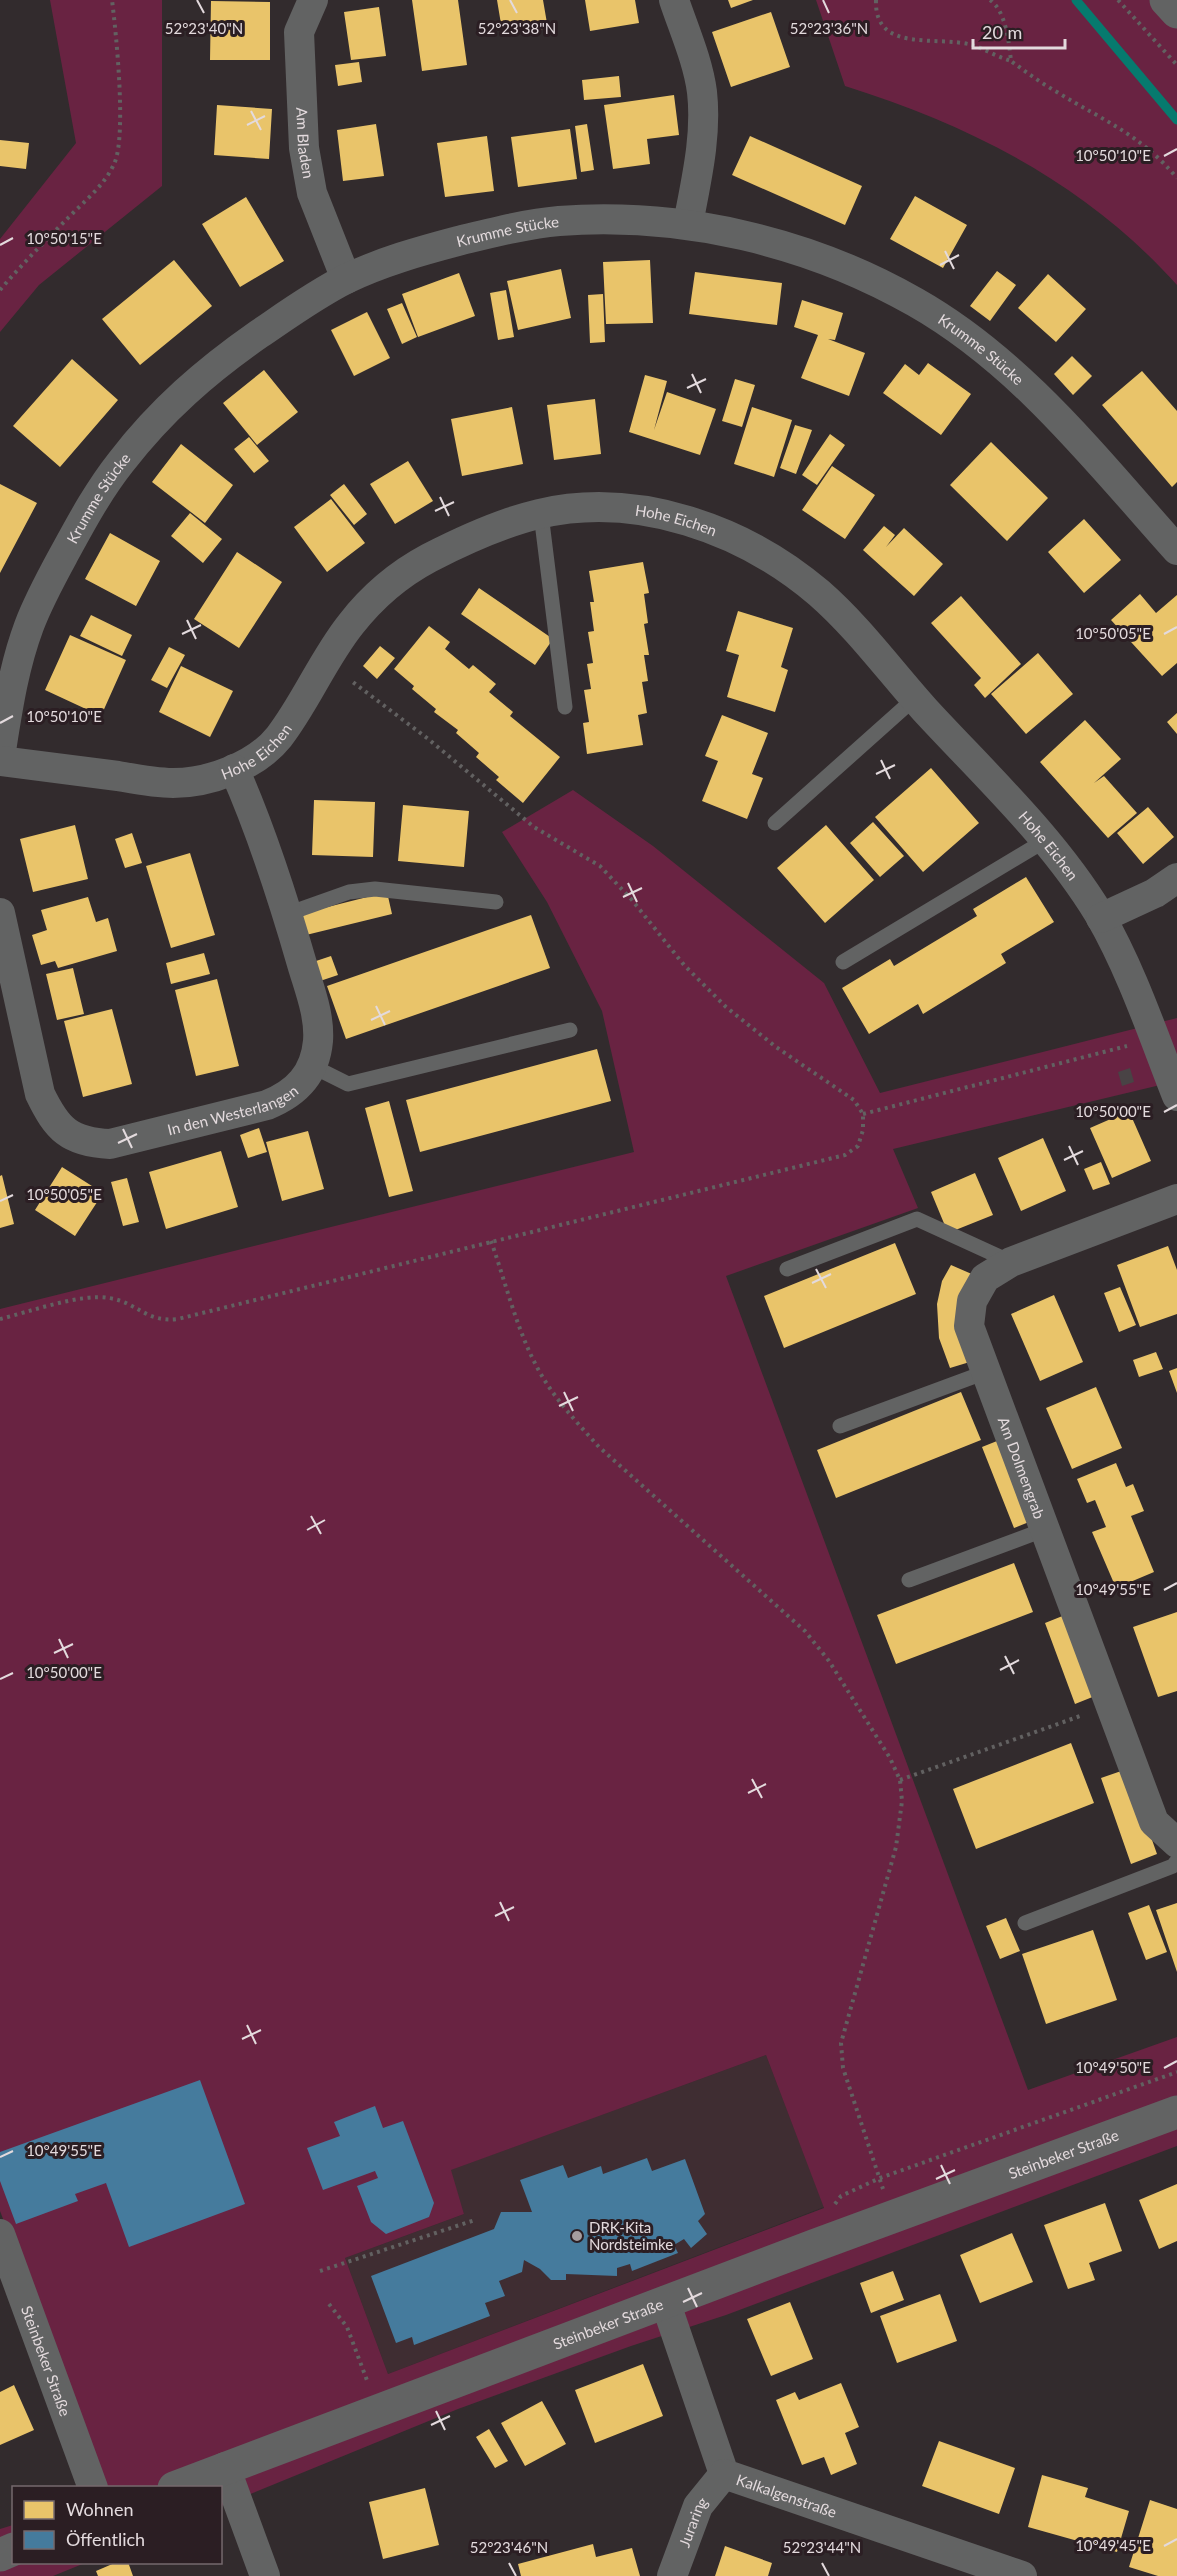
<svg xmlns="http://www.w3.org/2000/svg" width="1177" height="2576" font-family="Lato,sans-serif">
<rect width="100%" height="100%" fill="#322b2d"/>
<!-- built -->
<path fill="#3f2d32" d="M766,2055L824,2207L388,2374L345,2258L464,2214L450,2170Z"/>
<!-- green -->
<path fill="#692342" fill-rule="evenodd" d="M50,0H162V186L39,285L0,332V239L76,143Z
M816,0H1177V285C1087,185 973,126 845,86Z
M573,790L653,846L824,983L880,1093L1177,1018V1081L893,1149L918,1208L726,1276L1028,2090L1177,2037V2146L726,2315L631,2346L458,2409L221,2506L220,2488L84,2487L34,2299L0,2211V1309L634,1152L602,1011L547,902L502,832ZM766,2055L824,2208L388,2374L345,2258L464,2214L451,2170Z
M13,2525L14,2562L85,2563L53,2576H0V2529Z"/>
<!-- homes -->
<path fill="#e9c46a" d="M412,0H458L467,65L422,71Z
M497,0H543L548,29L503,36Z
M585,0H635L639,23L590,31Z
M728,0H753L731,8Z
M211,1L270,2V60H210Z
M379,7L386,56L351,60L344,12Z
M771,12L790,67L731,87L712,32Z
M359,62L362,82L338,86L335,65Z
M619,76L621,97L584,100L582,80Z
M674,95L679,135L647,139L650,164L613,169L604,105Z
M217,105L272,109L269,159L214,155Z
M376,124L384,176L343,181L337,130Z
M587,124L594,170L581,172L575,126Z
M570,129L577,179L518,187L511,137Z
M487,136L494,191L445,197L437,143Z
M750,136L862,186L845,225L732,175Z
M0,140L29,143L26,169L0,166Z
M915,196L967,225L943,268L890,239Z
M246,197L284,261L240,287L202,224Z
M174,260L212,306L140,365L102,319Z
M650,260L653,323L606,324L603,262Z
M561,269L571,318L518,330L507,281Z
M997,271L1016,285L990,321L970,306Z
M695,272L782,283L777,325L689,314Z
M459,273L475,316L418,337L402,294Z
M1048,274L1086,309L1056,342L1018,308Z
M506,290L514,337L498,340L490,293Z
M603,294L605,342L590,343L588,295Z
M802,300L843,313L835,340L828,339L865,353L849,396L801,378L818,335L794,327Z
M402,303L417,337L402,344L387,309Z
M367,312L390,358L354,376L331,330Z
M1072,356L1092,376L1073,395L1054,374Z
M72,359L118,400L60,467L13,426Z
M928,363L971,394L941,435L883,393L905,364L919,375Z
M264,370L298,412L257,445L223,403Z
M1142,371L1177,411V482L1172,487L1102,405Z
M645,375L667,381L654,430L667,392L716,409L700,455L629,432Z
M735,379L755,385L742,427L722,421Z
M595,399L601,454L554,460L547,405Z
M512,407L523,464L462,476L451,419Z
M752,407L792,420L774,477L734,464Z
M795,425L812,430L796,474L780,468Z
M830,434L845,445L817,485L802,475Z
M249,437L269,461L254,473L234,449Z
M991,442L1048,498L1007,541L950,485Z
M181,444L233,485L205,523L152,482Z
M408,461L433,501L395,524L370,484Z
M832,466L875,495L845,539L802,510Z
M0,484L37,503L0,573Z
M344,484L367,514L354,525L330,495Z
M331,499L365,543L327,572L294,527Z
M190,513L222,539L203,563L171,536Z
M1084,519L1121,560L1084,593L1048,552Z
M884,526L895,535L886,547L904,528L943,564L914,596L863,550Z
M110,533L160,561L136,606L85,579Z
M237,552L282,582L239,648L194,619Z
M643,562L649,593L644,594L648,623L644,624L649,655H644L648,681L642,682L647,713L638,715L643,745L587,754L583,723L589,722L584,690L591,689L587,664L593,663L588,632L594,631L590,602H594L589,571Z
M479,588L553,639L535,665L461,614Z
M1140,594L1156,613L1177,595V663L1162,676L1111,620Z
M961,596L1021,664L985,698L974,685L981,678L931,623Z
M738,611L793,628L781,667L788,670L775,712L727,697L739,655L726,651Z
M91,615L132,635L122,656L80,636Z
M429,626L450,642L445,649L469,669L473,665L496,684L489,692L513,712L510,716L560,757L523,803L496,780L499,777L476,757L479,753L456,733L458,730L434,712L436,709L412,689L414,686L394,669Z
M70,635L126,660L101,716L45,690Z
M380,646L395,658L377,679L363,666Z
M169,647L185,655L167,688L151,680Z
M1038,653L1073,694L1026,734L991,694Z
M181,666L233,691L210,737L159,712Z
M1177,713V734L1167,722Z
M722,715L768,733L752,774L763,778L747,819L702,801L718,761L705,756Z
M1085,720L1121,759L1094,783L1104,776L1137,813L1108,838L1040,762Z
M931,768L979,823L923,872L875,817Z
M314,800L375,802L373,857L312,855Z
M403,805L469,811L464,867L398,861Z
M1148,807L1174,837L1143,864L1117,833Z
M873,822L904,856L880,877L850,843Z
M75,825L88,879L33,892L20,839Z
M826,825L874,880L825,923L777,868Z
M132,833L142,863L125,868L115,839Z
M190,853L215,935L171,948L146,866Z
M1026,877L1054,922L1001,954L1006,963L923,1014L918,1004L869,1034L842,988L890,959L894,966L977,916L973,909Z
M387,892L392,914L306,935L300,914Z
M88,897L96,922L108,918L117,951L58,968L55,961L41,965L32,935L47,930L41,910Z
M531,915L550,968L346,1039L327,986Z
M204,953L210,974L171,984L166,963Z
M331,956L338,975L317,982L310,963Z
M73,968L84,1014L57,1020L46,974Z
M217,979L239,1066L196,1076L175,990Z
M112,1009L132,1084L83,1097L64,1021Z
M597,1049L611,1101L420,1152L406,1100Z
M389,1101L413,1191L389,1197L365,1108Z
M1129,1111L1151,1161L1112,1178L1090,1128Z
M259,1128L267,1152L248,1158L240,1135Z
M308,1131L324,1189L282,1201L266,1142Z
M1043,1138L1066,1191L1021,1211L998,1158Z
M221,1151L238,1207L166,1229L149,1172Z
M1101,1162L1110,1184L1093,1190L1084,1169Z
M62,1167L103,1193L75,1236L35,1210Z
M975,1173L993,1215L948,1233L931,1192Z
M2,1175L14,1224L0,1228V1176Z
M127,1178L139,1222L123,1226L111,1182Z
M895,1243L916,1294L784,1348L764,1296Z
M1168,1246L1177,1270V1314L1140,1327L1117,1265Z
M951,1265L974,1275L973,1361L950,1368L939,1338L937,1304L942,1281Z
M1120,1287L1136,1325L1119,1332L1104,1293Z
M1054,1295L1083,1362L1040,1381L1011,1314Z
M1156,1352L1163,1369L1139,1377L1133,1360Z
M1177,1368V1393L1169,1371Z
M1096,1387L1122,1448L1072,1469L1046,1408Z
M961,1392L981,1440L836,1498L817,1450Z
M1002,1439L1034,1520L1014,1528L982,1447Z
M1116,1463L1126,1487L1133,1484L1144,1511L1131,1516L1154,1572L1116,1588L1092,1532L1106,1527L1095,1500L1087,1503L1077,1479Z
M1014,1563L1033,1612L896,1664L877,1615Z
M1177,1612V1691L1158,1697L1133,1627Z
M1065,1615L1095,1696L1075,1704L1045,1623Z
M1071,1743L1094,1803L976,1849L953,1789Z
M1127,1769L1157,1854L1131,1864L1101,1778Z
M1177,1903V1972L1156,1910Z
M1149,1905L1167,1952L1146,1960L1128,1913Z
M1006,1918L1020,1951L1000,1959L986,1926Z
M1093,1930L1117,2000L1046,2024L1022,1954Z
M1177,2184V2241L1159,2249L1139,2200Z
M1105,2203L1122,2251L1089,2263L1095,2280L1068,2289L1044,2225Z
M1012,2233L1033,2282L980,2303L960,2255Z
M893,2271L904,2300L871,2313L860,2283Z
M940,2294L957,2341L897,2363L880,2316Z
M790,2302L813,2359L771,2376L747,2319Z
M643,2364L663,2416L595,2443L575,2390Z
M841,2383L859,2427L845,2433L857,2464L831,2475L824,2457L802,2465L776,2400L795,2392L799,2400Z
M14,2385L34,2430L0,2445V2392Z
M542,2401L566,2444L525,2466L501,2423Z
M489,2429L508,2461L495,2468L476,2437Z
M939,2441L1015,2468L999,2514L922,2486Z
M1042,2475L1088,2488L1085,2497L1129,2511L1117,2552L1028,2527Z
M425,2488L439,2545L383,2559L369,2502Z
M1150,2500L1177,2509V2576H1158L1129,2567Z
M593,2544L596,2557L632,2548L640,2576H521L518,2564Z
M725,2546L772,2563L768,2576H715Z
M117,2562H128L133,2576H98L96,2571Z"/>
<!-- public -->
<path fill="#457b9d" d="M200,2080L245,2204L129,2247L106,2183L75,2194L78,2201L16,2224L0,2181V2152Z
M375,2106L383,2128L403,2121L434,2203L429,2217L386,2234L371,2222L357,2186L378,2178L375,2171L323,2190L307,2148L340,2136L334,2122Z
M647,2158L652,2171L685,2159L705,2214L698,2221L707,2234L691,2248L684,2239L674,2245L678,2253L632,2271L630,2264L617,2268V2276L566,2274V2280H551L540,2269L524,2260L522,2272L499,2281L505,2296L485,2303L490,2316L414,2345L412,2337L396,2343L371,2276L494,2229L501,2212H532L520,2180L563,2165L568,2178L601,2166L603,2174Z"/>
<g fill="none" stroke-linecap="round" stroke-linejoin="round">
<!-- stream -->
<path stroke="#067a6e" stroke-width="9" d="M1076,0L1177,120"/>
</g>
<!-- building -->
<path fill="#494345" d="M1130,1068L1134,1082L1122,1086L1118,1072Z"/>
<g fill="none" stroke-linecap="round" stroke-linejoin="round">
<!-- path -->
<path stroke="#626161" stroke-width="4" stroke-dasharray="3 4.5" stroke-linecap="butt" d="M876,0C874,54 938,35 972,45C985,49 997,57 1011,61
M990,0C1006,11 1009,43 1011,61C1026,72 1041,83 1057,92C1104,121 1140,134 1177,178
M1118,0L1177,65
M0,290C23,263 48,238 73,213C88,198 105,184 114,164C127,138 116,32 112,0
M863,1114L1127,1046
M491,1241C508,1289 520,1345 549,1387C564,1409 582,1428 599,1447L805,1631L829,1661L890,1758L900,1780L902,1801L896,1847L841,2043L843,2068L883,2189
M0,1319C29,1312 81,1293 109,1298C137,1302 146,1323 178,1319L845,1155L858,1146L863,1130V1114L854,1100L776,1047L726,1007L684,965L632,900L600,866L534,827L427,738L350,680
M900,1780L1083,1715
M835,2204L841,2196L880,2178L1177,2072
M320,2271L475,2220
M329,2304L347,2327L368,2383"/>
<!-- service -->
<path stroke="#626363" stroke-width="15" d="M541,514L565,707
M775,823L915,698
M287,914L349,892L375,889L496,902
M843,962L1046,840
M312,1066L348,1084L570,1030
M787,1269L917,1219L1011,1262
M840,1426L986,1372
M909,1580L1046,1529
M1025,1923L1173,1866L1177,1861"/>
<!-- minor -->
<g stroke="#626363" stroke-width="30">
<path id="s1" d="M313,0L299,32L304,148L312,193L346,279"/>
<path d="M674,0C684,30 698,61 702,92C707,136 696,181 688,224"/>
<path id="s2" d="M0,757C7,713 13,669 29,626C38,602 51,578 63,556C81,523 98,491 121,462C161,410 206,371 259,334C287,315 316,294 346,279C381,262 420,251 458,241C491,233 525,224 559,221C682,212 808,241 915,302C1021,362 1097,461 1177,550"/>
<path id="s3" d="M0,761C39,766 78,771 118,776C135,779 155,783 173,783C209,783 256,766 279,737C306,702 323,659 351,624C372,597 399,574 429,558C464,540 501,523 539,514C637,491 744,529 819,593C858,627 890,671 925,710C985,775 1053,838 1099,914C1132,971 1153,1035 1177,1096"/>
<path id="s4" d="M0,913L40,1094C57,1129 69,1142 110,1144L267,1105C297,1093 315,1074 318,1041C320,1015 309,988 302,964C283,898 262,832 234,769"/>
<path d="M1101,918L1155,893L1177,878"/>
<path id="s5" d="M1177,1199L1011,1262L985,1278L972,1301L969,1326L1154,1822L1177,1843"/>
<path id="s6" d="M0,2234L93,2488"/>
<path id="s7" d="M665,2301L724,2474L1022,2576"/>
<path d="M225,2467L265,2576"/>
<path id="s8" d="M672,2576L698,2506L724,2474"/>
</g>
<!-- tertiary -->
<g stroke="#626363" stroke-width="33">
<path d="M1166,0L1177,12"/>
<path id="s9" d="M174,2488L816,2245L1177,2112"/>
<path d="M0,2555L14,2549"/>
</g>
</g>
<!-- ticks -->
<path fill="none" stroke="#e3dadd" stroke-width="2" d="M197,0L204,13M510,0L517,13M823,0L829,13M251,111L261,130M247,125L265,116M1164,156L1177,149M0,245L13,238M945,251L954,269M940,265L959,255M692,374L701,393M687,388L706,379M440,497L449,516M435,511L454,502M187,620L196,639M182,634L201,625M1164,634L1177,627M0,723L13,716M881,760L890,779M876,774L895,765M628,883L637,902M623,897L642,888M376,1006L385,1025M371,1020L390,1011M1164,1112L1177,1105M123,1129L132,1148M118,1143L137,1134M1069,1146L1078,1165M1064,1160L1083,1151M0,1201L13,1195M816,1269L826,1288M812,1283L831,1274M564,1392L573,1411M559,1406L578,1397M311,1516L321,1534M307,1530L325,1520M1164,1590L1177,1583M59,1639L68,1658M54,1653L73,1644M1005,1656L1014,1674M1000,1670L1019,1660M0,1679L13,1673M752,1779L762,1798M748,1793L766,1784M500,1902L509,1921M495,1916L514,1907M247,2025L256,2044M242,2039L261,2030M1164,2068L1177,2061M0,2157L13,2151M941,2165L950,2184M936,2179L955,2170M688,2288L697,2307M683,2302L702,2293M436,2411L445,2430M431,2425L450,2416M1164,2546L1177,2539M509,2563L516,2576M822,2563L829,2576"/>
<!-- markers -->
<circle fill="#a59d9f" stroke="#2b1e23" stroke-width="2" cx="577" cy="2236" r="6"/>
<g text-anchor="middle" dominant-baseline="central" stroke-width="6" stroke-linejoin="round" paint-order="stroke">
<!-- street labels -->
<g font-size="15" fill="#e3dadd" stroke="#2b1e23">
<text stroke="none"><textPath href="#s1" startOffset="146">Am Bladen</textPath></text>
<text stroke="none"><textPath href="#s2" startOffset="784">Krumme Stücke</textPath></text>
<text stroke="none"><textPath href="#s2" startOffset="1288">Krumme Stücke</textPath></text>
<text stroke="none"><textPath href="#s2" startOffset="280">Krumme Stücke</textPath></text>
<text stroke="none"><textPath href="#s3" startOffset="788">Hohe Eichen</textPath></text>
<text stroke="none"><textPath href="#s3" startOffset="266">Hohe Eichen</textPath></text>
<text stroke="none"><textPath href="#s3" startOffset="1292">Hohe Eichen</textPath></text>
<text stroke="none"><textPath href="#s4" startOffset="405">In den Westerlangen</textPath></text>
<text stroke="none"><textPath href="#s5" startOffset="411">Am Dolmengrab</textPath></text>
<text stroke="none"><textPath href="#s9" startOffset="950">Steinbeker Straße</textPath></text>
<text stroke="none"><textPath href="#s9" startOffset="464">Steinbeker Straße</textPath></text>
<text stroke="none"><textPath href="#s6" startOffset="135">Steinbeker Straße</textPath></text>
<text stroke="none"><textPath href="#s7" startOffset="249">Kalkalgenstraße</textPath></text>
<text stroke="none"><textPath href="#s8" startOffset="58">Juraring</textPath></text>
</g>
<!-- poi labels -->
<g font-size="15" fill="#e3dadd" stroke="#2b1e23" text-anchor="start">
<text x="589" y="2227">DRK-Kita<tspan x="589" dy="17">Nordsteimke</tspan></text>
</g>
</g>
<g font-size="15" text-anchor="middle" fill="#e3dadd" stroke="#2b1e23" stroke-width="6" stroke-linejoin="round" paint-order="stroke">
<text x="204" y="34">52°23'40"N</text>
<text x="517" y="34">52°23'38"N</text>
<text x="829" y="34">52°23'36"N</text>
<text x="1113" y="161">10°50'10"E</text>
<text x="64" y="244">10°50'15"E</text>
<text x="1113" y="639">10°50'05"E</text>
<text x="64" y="722">10°50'10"E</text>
<text x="1113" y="1117">10°50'00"E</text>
<text x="64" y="1200">10°50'05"E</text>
<text x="1113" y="1595">10°49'55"E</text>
<text x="64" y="1678">10°50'00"E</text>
<text x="1113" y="2073">10°49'50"E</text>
<text x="64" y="2156">10°49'55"E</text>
<text x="1113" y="2551">10°49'45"E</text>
<text x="509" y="2553">52°23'46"N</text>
<text x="822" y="2553">52°23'44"N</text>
</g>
<!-- legend -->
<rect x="12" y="2486" width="210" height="78" fill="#2b1e23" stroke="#75696d" stroke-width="1.5"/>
<rect x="24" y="2501" width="30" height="18" fill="#e9c46a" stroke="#75696d" stroke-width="1.5"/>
<text x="66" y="2516" font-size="18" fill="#e3dadd">Wohnen</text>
<rect x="24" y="2531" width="30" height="18" fill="#457b9d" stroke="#75696d" stroke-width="1.5"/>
<text x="66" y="2546" font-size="18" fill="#e3dadd">Öffentlich</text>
<!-- scale -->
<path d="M973 39v9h92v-9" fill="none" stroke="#e3dadd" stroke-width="3"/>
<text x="982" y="39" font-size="18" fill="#e3dadd" stroke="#2b1e23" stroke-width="4.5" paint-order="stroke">20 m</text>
</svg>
